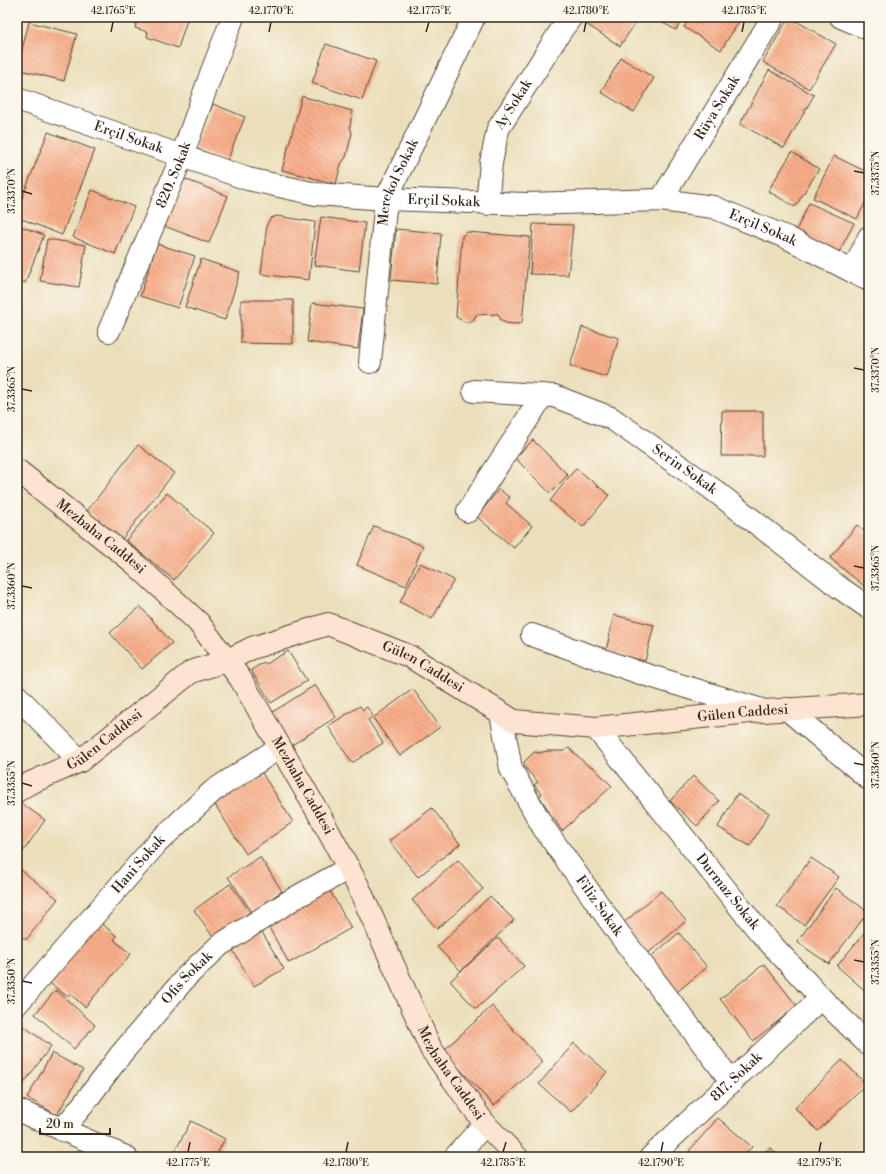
<svg xmlns="http://www.w3.org/2000/svg" width="886" height="1174" font-family="'Libre Bodoni',serif">
<defs>
<pattern id="building-back-hatch" width="6" height="6" patternUnits="userSpaceOnUse"><rect width="6" height="6" fill="#f9ae8a"/><path d="M-1 5l2 2M0 0l6 6M5-1l2 2" fill="none" stroke="#cb8e70"/></pattern>
</defs>
<rect width="100%" height="100%" fill="#fbf7ec"/>
<filter id="ink" filterUnits="userSpaceOnUse"><feTurbulence type="fractalNoise" baseFrequency=".025" numOctaves="2"/><feDisplacementMap in="SourceGraphic" scale="8" xChannelSelector="R" yChannelSelector="G"/><feConvolveMatrix kernelMatrix="1 2 1 2 8 2 1 2 1" color-interpolation-filters="sRGB"/></filter>
<filter id="wash" filterUnits="userSpaceOnUse"><feTurbulence type="fractalNoise" baseFrequency=".012" numOctaves="4" result="noise"/><feDisplacementMap in="SourceGraphic" scale="16" xChannelSelector="R" yChannelSelector="G"/><feGaussianBlur stdDeviation="0.9" result="paint"/><feColorMatrix in="noise" values="0 0 0 0 0 0 0 0 0 0 0 0 0 0 0 0 0 1.4 0 .05"/><feComposite in="paint" operator="in"/></filter>
<g filter="url(#wash)">
<rect width="100%" height="100%" fill="#ebdfbb"/>
<g id="blocks">
<!-- building -->
<path fill="url(#building-back-hatch)" d="M138,17H188L178,48L147,37L148,32L135,28Z
M590,17H635L638,19L620,46L586,24Z
M652,17H683L676,30Z
M690,17H742L721,50L684,27Z
M789,17L836,44L809,89L763,62Z
M29,22L77,34L64,81L17,69Z
M326,44L376,61L362,100L312,83Z
M621,58L654,78L634,112L601,92Z
M769,70L814,95L784,148L740,124Z
M302,96L352,111L350,127L352,133L346,157L341,164L336,184L282,170Z
M213,104L245,117L227,161L195,148Z
M48,132L95,150L62,235L17,217V211Z
M792,152L819,169L795,207L768,191Z
M834,156L869,173V195L857,219L813,198Z
M17,173L21,174L17,185Z
M182,178L228,196L209,243L164,226Z
M92,190L134,207L115,254L73,237Z
M809,203L854,223L838,254L795,233Z
M277,216L315,222L309,280L261,274L267,224L271,218Z
M321,217L365,223L359,271L314,265Z
M533,224L573,225L568,275L530,274Z
M17,225L44,235L25,283L17,280Z
M396,229L441,233L437,284L391,280Z
M467,232L530,237L522,323L514,324L506,323L501,320L498,314L476,315L472,322H465L456,317L462,236Z
M47,239L86,245L79,287L40,281Z
M157,244L195,256L178,308L140,296Z
M201,259L240,272L225,320L185,307Z
M241,300H293V344L241,343Z
M312,303L363,309L358,349L307,342Z
M582,327L619,338L607,377L570,366Z
M722,411H763V456H721Z
M533,440L568,475L550,493L515,458Z
M138,445L174,473L122,539L87,511Z
M576,468L609,495L583,527L550,501Z
M499,489L510,498L506,503L532,526L514,548L477,517Z
M167,493L214,533L174,580L126,540Z
M857,525L869,535V590L830,558Z
M374,526L423,546L406,586L357,565Z
M420,563L454,580L432,619L400,602Z
M140,606L172,643L142,669L110,633Z
M614,615L654,625L645,661L606,651Z
M288,651L307,681L271,703L251,670L264,662L266,664Z
M315,685L336,717L292,745L271,713Z
M413,689L440,727L400,756L373,718Z
M360,706L363,710L367,707L373,716L368,720L383,743L352,763L328,726Z
M569,748L587,765L593,767L612,786L562,831L539,796L542,794L534,785L538,782L525,768L524,762L534,752L539,753L547,751H564Z
M260,770L293,822L246,854L214,803Z
M693,776L719,801L697,826L670,801Z
M737,794L769,813L750,846L718,827Z
M21,803L45,820L20,856L17,854V806Z
M432,808L460,844L418,877L389,841Z
M260,857L282,891L252,912L228,877Z
M811,858L839,877L804,925L777,906Z
M458,860L483,889L437,929L412,900Z
M17,867L58,899L26,940L17,933Z
M230,884L250,912L214,938L194,910Z
M836,888L868,912L829,964L797,942Z
M329,889L351,928L289,963L267,924Z
M661,891L686,921L646,955L621,925Z
M490,896L514,920L461,971L437,947Z
M98,921L117,936L114,940L131,954L85,1007L70,994L68,997L47,981Z
M869,927V994L837,966Z
M260,929L284,969L254,986L231,947Z
M679,933L707,967L677,992L648,959Z
M498,938L524,966L476,1009L450,981Z
M764,964L797,1006L753,1041L720,999Z
M56,990L95,1025L74,1049L35,1014Z
M492,1006L543,1062L494,1106L443,1051Z
M19,1023L51,1046L22,1086L17,1083V1027Z
M574,1043L607,1072L571,1112L539,1084Z
M52,1053L83,1070L57,1115L27,1098Z
M842,1060L866,1084L818,1131L795,1108Z
M718,1118L752,1147L742,1157H696L689,1151Z
M191,1121L225,1139L215,1157H172Z
M770,1148L781,1157H761Z"/>
</g>
</g>
<g filter="url(#ink)">
<use href="#blocks" fill-opacity="0" stroke="#554536" stroke-width="1"/>
<g fill="none" stroke-linecap="round" stroke-linejoin="round">
<defs>
<g id="street">
<path d="M841,17L869,29"/>
<path id="s1" d="M17,99L248,179L316,194L386,199L527,204L661,200L713,207L788,238L869,280"/>
<path id="s2" d="M661,200L773,17"/>
<path id="s3" d="M487,204L491,163L498,129L560,32L571,17"/>
<path d="M853,271L869,237"/>
<path id="s4" d="M109,331L182,156L212,71L233,17"/>
<path id="s5" d="M370,362L386,199L474,17"/>
<path id="s6" d="M474,391L554,396L611,418L711,488L840,588L869,608"/>
<path d="M468,511L543,395"/>
<path d="M532,635L637,672L765,711"/>
<path d="M17,696L80,761"/>
<path d="M787,709L869,779"/>
<path id="s7" d="M501,713L511,769L543,827L622,938L732,1082"/>
<path id="s8" d="M596,728L759,931L821,998L869,1045"/>
<path id="s9" d="M17,1004L157,843L213,791L280,747"/>
<path d="M17,1110L126,1157"/>
<path id="s10" d="M62,1130L82,1106L121,1054L187,976L220,945L293,899L349,868"/>
<path d="M455,1157L485,1124"/>
<path id="s11" d="M651,1157L821,998"/>
</g>
<g id="secondary">
<path id="s12" d="M17,470L133,562L198,622L240,678L319,814L358,886L431,1049L485,1124L517,1157"/>
<path id="s13" d="M17,791L28,784L80,761L191,672L228,660L252,648L328,624L409,656L514,721L596,728L750,712L869,704"/>
</g>
</defs>
<!-- street casing -->
<use href="#street" stroke="#554536" stroke-width="24"/>
<!-- secondary casing -->
<use href="#secondary" stroke="#554536" stroke-width="24"/>
<!-- street -->
<use href="#street" stroke="#fff" stroke-width="22"/>
<!-- secondary -->
<use href="#secondary" stroke="#fde4d1" stroke-width="22"/>
</g>
</g>
<!-- ticks -->
<path fill="none" stroke="#3b2a1e" stroke-width="1.5" d="M111,32L113,22M269,32L271,22M426,32L429,22M584,32L586,22M742,32L744,22M854,171L864,173M22,191L32,194M854,368L864,370M22,389L32,391M854,566L864,568M22,586L32,588M854,763L864,765M22,783L32,786M854,960L864,962M22,981L32,983M188,1152L190,1142M346,1152L348,1142M503,1152L506,1142M661,1152L663,1142M819,1152L821,1142"/>
<g text-anchor="middle" dominant-baseline="central" stroke-width="3" stroke-linejoin="round" paint-order="stroke">
<!-- street labels -->
<g font-size="14" fill="#3b2a1e" stroke="#fbf7ec">
<text stroke="none"><textPath href="#s3" startOffset="105">Ay Sokak</textPath></text>
<text stroke="none"><textPath href="#s2" startOffset="108">Rüya Sokak</textPath></text>
<text stroke="none"><textPath href="#s1" startOffset="118">Erçil Sokak</textPath></text>
<text stroke="none"><textPath href="#s4" startOffset="169">820. Sokak</textPath></text>
<text stroke="none"><textPath href="#s5" startOffset="183">Merekol Sokak</textPath></text>
<text stroke="none"><textPath href="#s1" startOffset="442">Erçil Sokak</textPath></text>
<text stroke="none"><textPath href="#s1" startOffset="766">Erçil Sokak</textPath></text>
<text stroke="none"><textPath href="#s6" startOffset="231">Serin Sokak</textPath></text>
<text stroke="none"><textPath href="#s12" startOffset="107">Mezbaha Caddesi</textPath></text>
<text stroke="none"><textPath href="#s13" startOffset="462">Gülen Caddesi</textPath></text>
<text stroke="none"><textPath href="#s13" startOffset="798">Gülen Caddesi</textPath></text>
<text stroke="none"><textPath href="#s13" startOffset="102">Gülen Caddesi</textPath></text>
<text stroke="none"><textPath href="#s12" startOffset="431">Mezbaha Caddesi</textPath></text>
<text stroke="none"><textPath href="#s9" startOffset="185">Hani Sokak</textPath></text>
<text stroke="none"><textPath href="#s8" startOffset="210">Durmaz Sokak</textPath></text>
<text stroke="none"><textPath href="#s7" startOffset="220">Filiz Sokak</textPath></text>
<text stroke="none"><textPath href="#s10" startOffset="197">Ofis Sokak</textPath></text>
<text stroke="none"><textPath href="#s12" startOffset="755">Mezbaha Caddesi</textPath></text>
<text stroke="none"><textPath href="#s11" startOffset="117">817. Sokak</textPath></text>
</g>
</g>
<!-- margin -->
<rect width="886" height="1174" fill="none" stroke="#fbf7ec" stroke-width="44"/>
<!-- scale -->
<path d="M40 1128v6h70v-6" fill="none" stroke="#3b2a1e" stroke-width="2"/>
<text x="46" y="1128" font-size="12" fill="#3b2a1e" stroke="#fbf7ec" stroke-width="3" paint-order="stroke">20 m</text>
<rect x="22" y="22" width="842" height="1130" fill="none" stroke="#3b2a1e" stroke-width="1.5"/>
<g font-size="10" text-anchor="middle" fill="#3b2a1e">
<text x="113" y="14">42.1765°E</text>
<text x="271" y="14">42.1770°E</text>
<text x="429" y="14">42.1775°E</text>
<text x="586" y="14">42.1780°E</text>
<text x="744" y="14">42.1785°E</text>
<text transform="translate(875 173) rotate(-90)" y="4">37.3375°N</text>
<text transform="translate(11 191) rotate(-90)" y="4">37.3370°N</text>
<text transform="translate(875 370) rotate(-90)" y="4">37.3370°N</text>
<text transform="translate(11 389) rotate(-90)" y="4">37.3365°N</text>
<text transform="translate(875 568) rotate(-90)" y="4">37.3365°N</text>
<text transform="translate(11 586) rotate(-90)" y="4">37.3360°N</text>
<text transform="translate(875 765) rotate(-90)" y="4">37.3360°N</text>
<text transform="translate(11 783) rotate(-90)" y="4">37.3355°N</text>
<text transform="translate(875 962) rotate(-90)" y="4">37.3355°N</text>
<text transform="translate(11 981) rotate(-90)" y="4">37.3350°N</text>
<text x="188" y="1166">42.1775°E</text>
<text x="346" y="1166">42.1780°E</text>
<text x="503" y="1166">42.1785°E</text>
<text x="661" y="1166">42.1790°E</text>
<text x="819" y="1166">42.1795°E</text>
</g>
</svg>
